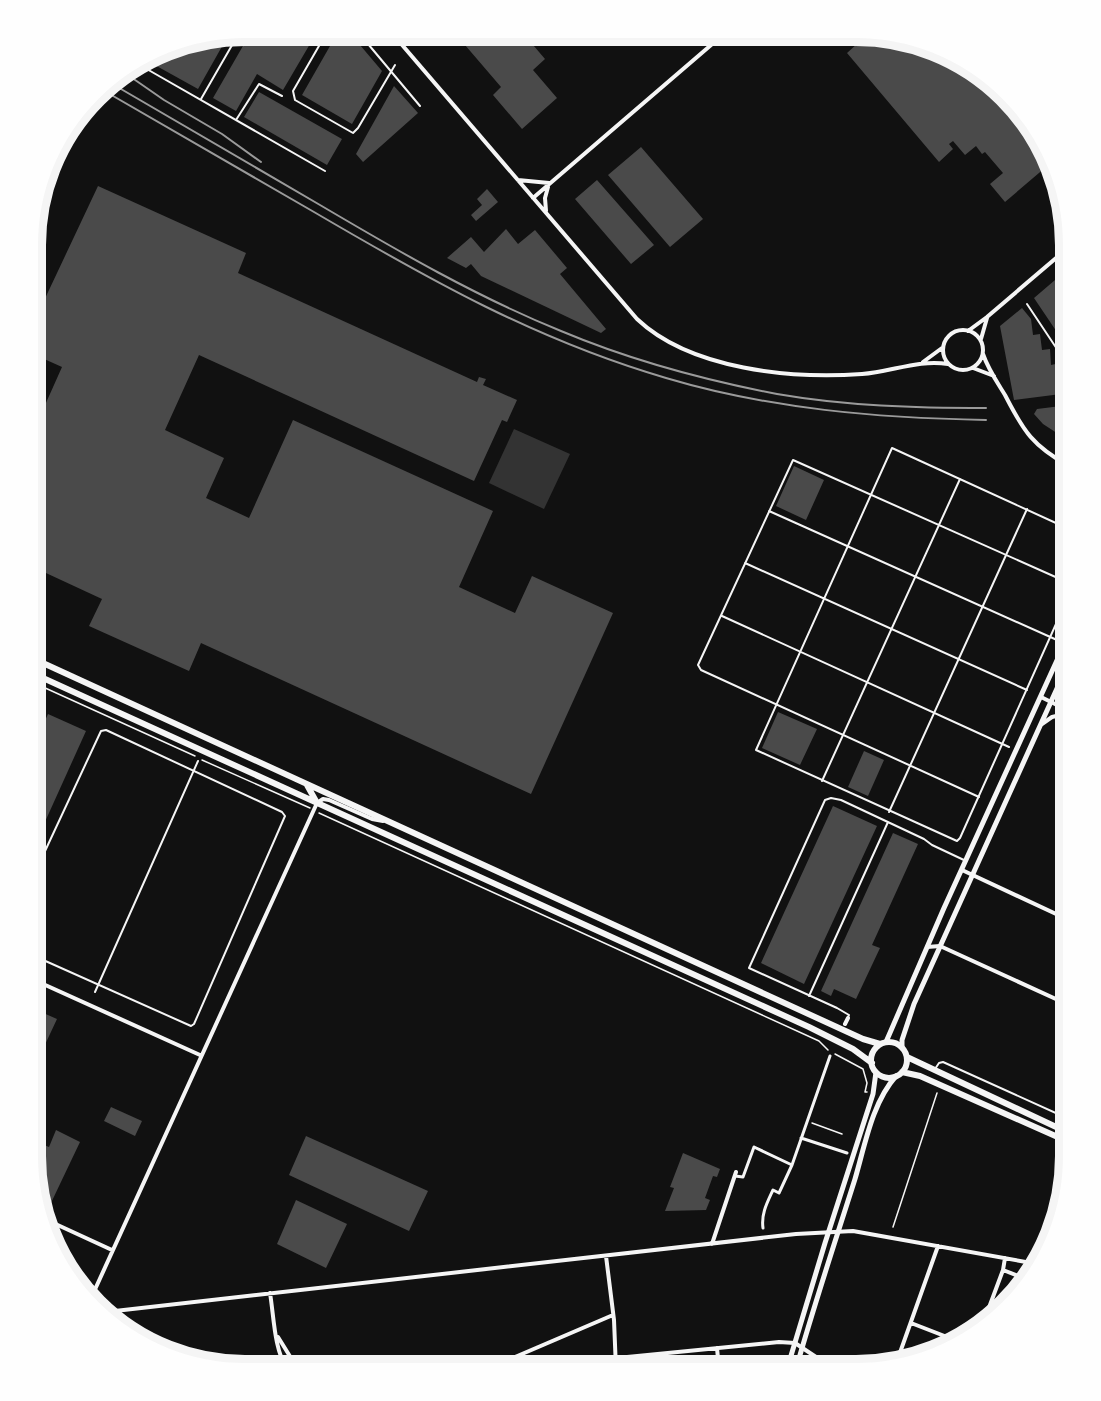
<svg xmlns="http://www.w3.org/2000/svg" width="1101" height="1401" font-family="'IBM Plex Serif',serif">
<rect width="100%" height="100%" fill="#111"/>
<!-- water -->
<path fill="#333" d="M514,429L570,454L544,509L489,483Z"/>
<!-- building -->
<path fill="#4a4a4a" d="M251,32H317L283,90L257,74L236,111L213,98Z
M338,32H349L382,71L352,124L302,95Z
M465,32H522L545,59L533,70L557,98L522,129L493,95L501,87L459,38Z
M869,33H884L975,68L1041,139L1050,171L1046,167L1005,202L990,184L1003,173L985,152L982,154L976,146L965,155L953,141L949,144L953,149L939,162L847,53Z
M229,34L198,89L153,64L150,58L176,43Z
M394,86L418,113L363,162L356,154Z
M259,92L342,139L327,165L244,117Z
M641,147L703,219L670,247L608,175Z
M597,180L654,245L631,264L575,199Z
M98,186L246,253L238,273L477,382L479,377L486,379L483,385L517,400L507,422L502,420L474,481L199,355L165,430L224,458L206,498L249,518L293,420L493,511L459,587L515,613L532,576L613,613L531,794L201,643L189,671L89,626L102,599L33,567V432L62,367L33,354V324Z
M487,189L498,202L476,221L471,215L482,205L477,199Z
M506,229L518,244L535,230L567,268L560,274L606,329L601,333L481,276L471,264L466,268L447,258L471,237L484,252Z
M1069,268V350L1034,298Z
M1022,308L1031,319L1033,335L1040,334L1042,350L1050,349L1051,365L1060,363L1062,378H1069V393L1014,400L1000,326Z
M1069,405V441L1043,424L1034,414L1037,409Z
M794,466L824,480L806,520L776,506Z
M778,712L817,729L800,765L762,748Z
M48,714L86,731L44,824L32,818V749Z
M864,751L884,760L868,796L848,787Z
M833,806L877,826L804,984L761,963Z
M893,833L918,844L872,945L880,948L856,999L834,989L831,996L821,991Z
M32,1008L57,1019L35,1066L32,1064Z
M111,1107L142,1121L135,1136L104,1121Z
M56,1130L80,1142L50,1205L44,1202L32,1157L37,1159L44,1145L49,1147Z
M306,1136L428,1191L409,1231L289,1175Z
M683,1153L720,1169L717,1177L713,1176L705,1198L710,1200L706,1210L665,1211L674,1188L670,1187Z
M296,1200L347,1224L326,1268L277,1244Z"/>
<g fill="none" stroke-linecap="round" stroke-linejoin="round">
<!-- path -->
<path stroke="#f5f5f5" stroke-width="1.5" d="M32,682L195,756
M202,760L310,808
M319,813L819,1041L828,1050
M835,1054L863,1069L867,1083L865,1092H867
M812,1123L842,1134
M893,1227L937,1093
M1040,1254H1041"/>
<!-- service -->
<path stroke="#f5f5f5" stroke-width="2" d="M327,32L293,91L295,100L353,133L358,128L395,65
M358,32L420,106
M143,62L145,68L325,171
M201,99L239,33
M236,120L259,84L282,96
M1027,304L1069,367
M769,511L1057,640
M745,563L1027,690
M1069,595L960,838L957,841L756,750L892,448L1069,529
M722,616L1009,747
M822,781L960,479
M979,797L701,670L698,665L793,460L1069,583
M889,812L1027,509
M32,955L191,1026L194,1024L285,816L282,812L106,730L101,731L32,879
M95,992L198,761
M809,996L888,822
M848,1017L849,1015L837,1008L749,968L825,800L831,798L841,800L924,839L932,845L966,861
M935,1069L939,1063L943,1062L1069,1119"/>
<!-- pedestrian -->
<path stroke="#f5f5f5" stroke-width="3" d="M801,1138L847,1153
M735,1176L743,1177L754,1147L792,1165
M763,1228C761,1214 767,1203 773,1190L779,1193L792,1165L830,1056"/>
<!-- minor -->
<path stroke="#f5f5f5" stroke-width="4" d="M391,32L637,319C691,370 792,379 862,374C891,372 919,359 948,364
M518,180L549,183
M533,198L725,33
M546,211L545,198L548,187
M943 350a20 20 0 1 1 40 0a20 20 0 1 1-40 0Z
M968,331L987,317L1069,247
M981,339L987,318
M983,354C988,369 997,382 1005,395C1024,432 1033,446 1069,466
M923,362L942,348
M973,368L994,376
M1061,681L1063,698L1069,709
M1041,697L1069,711
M1042,724L1052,717L1069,713
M962,870L1069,920
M927,947L940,946L1069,1005
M32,979L200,1055
M845,1024L848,1018
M49,1221L112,1250
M712,1244L736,1172
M606,1256L614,1320L616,1369
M1003,1270L1026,1279
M1024,1283L1031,1263
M270,1293C274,1317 274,1349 287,1369
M92,1296L317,803L323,799L329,800L372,819L383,821
M106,1312L796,1234L853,1231L1037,1264
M984,1321L1003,1270L1005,1258
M911,1323L960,1342
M278,1337L291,1358L302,1369
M717,1348L719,1369
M648,1356L649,1369
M617,1358L779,1342L795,1343L834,1369
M897,1361L938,1246
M496,1369L515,1357L613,1315"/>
<!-- secondary -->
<path stroke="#f5f5f5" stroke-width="5" d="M33,220L84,109
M886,1042L944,908L1069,634
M902,1048V1040L914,1004L1069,662
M787,1369L825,1243L873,1094L876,1072
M796,1369C814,1305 835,1242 855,1179C865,1145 872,1103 896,1076"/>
<!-- trunk -->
<path stroke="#f5f5f5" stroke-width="6" d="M32,658L863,1039L880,1044
M32,673L809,1027L853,1049L872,1063
M307,785L317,803
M871 1060a18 18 0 1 1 36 0a18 18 0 1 1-36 0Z
M907,1057L1069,1133
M902,1072L920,1076L1069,1142"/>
<!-- rail -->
<path stroke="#9a9a9a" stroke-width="2" d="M125,73L164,100L222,134L261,162
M109,82C179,123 249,164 320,205C398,251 477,297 561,331C630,360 704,380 777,394C846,406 916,408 986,408
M101,89C172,130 243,171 314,212C430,280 536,340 666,378C770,409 878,418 986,420"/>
</g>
<!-- crop -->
<path d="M0 0H1101V1401H0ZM245 42H856A203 203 0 0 1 1059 245V1156A203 203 0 0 1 856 1359H245A203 203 0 0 1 42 1156V245A203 203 0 0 1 245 42Z" fill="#fefefe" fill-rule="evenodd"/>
<path fill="none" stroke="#f5f5f5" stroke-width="8" d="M245 42H856A203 203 0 0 1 1059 245V1156A203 203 0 0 1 856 1359H245A203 203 0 0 1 42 1156V245A203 203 0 0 1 245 42Z"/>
</svg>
